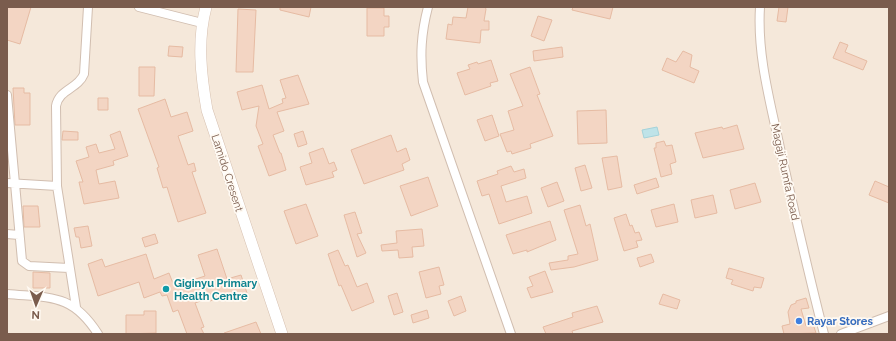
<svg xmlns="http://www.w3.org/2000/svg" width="896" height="341" font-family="Raleway,sans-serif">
<rect width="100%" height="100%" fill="#fdf6ec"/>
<!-- residential -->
<path fill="#f5e8da" d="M7,7H889V334H7Z"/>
<!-- water -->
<path fill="#bfe3e8" stroke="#a5d3da" d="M657,127L659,135L644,138L642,130Z"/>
<!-- building -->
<path fill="#f3d5c3" stroke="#e6bba3" d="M7,7H31L20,44L7,40Z
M280,7H311L309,17L280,10Z
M468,7H485L486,9L484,21H489V30H481L480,43L446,39L448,24L452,25L453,17L466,18Z
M573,7H613L610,19L572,10Z
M779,7H788L786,22L777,21Z
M367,8H384V16H389V27H384V36H367Z
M238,9L256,10L253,72H236Z
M538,16L552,20L544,41L531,36Z
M840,42L848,45L845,52L867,61L863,70L833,58Z
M169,46L183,47L182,57L168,56Z
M562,47L563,57L534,61L533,51Z
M683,51L692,55L690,67L699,71L694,83L662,70L667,58L676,62Z
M491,60L498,81L490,83L491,86L465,95L457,73L470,69L468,65L477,62L478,64Z
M139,67H155L154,96H139Z
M530,67L540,94L537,95L553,136L530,144L531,148L512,154L511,151L507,152L500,134L514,130L508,111L523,106L510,74Z
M298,75L309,104L277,112L284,131L273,135L280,153H281L286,170L269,176L258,146L263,144L256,126L259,106L242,110L237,92L262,85L269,109L283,103L282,99L286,98L280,80Z
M13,88H24V93H30V125H15Z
M98,98H108V110H98Z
M165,99L171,117L187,112L193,131L178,136L188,165L194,163L196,171L192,172L206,213L178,222L167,187L163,188L157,168L159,167L138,109Z
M606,110L607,143L578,144L577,111Z
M492,115L499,136L485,141L477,120Z
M737,125L744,149L703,158L695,133L722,127L723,129Z
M63,131L78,132V140H62Z
M120,131L128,156L113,161L114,165L96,170L99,184L115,181L119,198L84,204L79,182H83L76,161L89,157L86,147L96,144L99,153L115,149L110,135Z
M303,131L307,144L298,147L294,134Z
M391,135L397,152L406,148L410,160L402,164L404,170L364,184L351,150Z
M664,141L666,146L672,145L676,162L670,164L672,174L661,177L654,148H656V143Z
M323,148L329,164L334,162L337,170L332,172L334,177L306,185L300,167L312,163L309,153Z
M617,156L622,187L608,190L602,158Z
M585,165L592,188L581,191L575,168Z
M511,166L514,172L524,169L526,178L501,186L506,202L527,196L532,213L499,224L489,194L482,196L477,181L498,174L497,171Z
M428,177L438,206L411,216L400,186Z
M656,178L659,187L637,194L634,185Z
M875,181L889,187V203L869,195Z
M557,182L564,201L548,207L541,188Z
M755,183L761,202L735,209L730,190Z
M713,195L717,213L695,218L691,200Z
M306,204L318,236L296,244L284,211Z
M674,204L678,222L656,227L651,210Z
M580,205L586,226L590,224L598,260L574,267L551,270L549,263L568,260V256L578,254L564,210Z
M23,206H38L40,227H24Z
M355,212L362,233L357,234L366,253L357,257L344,215Z
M626,214L630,226L632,225L635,233L639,232L642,240L636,241L638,247L624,251L614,218Z
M550,221L556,240L527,252V250L513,254L506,235Z
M88,226L92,246L81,248L79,237H76L74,228Z
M422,229L424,246L412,247L413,257L399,258L398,250L382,251L381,245L397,243L396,231Z
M155,234L158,243L145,247L142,238Z
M217,249L227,279L241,275L247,293L226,299L225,296L210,301L209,298L195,303L204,327L201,328L204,334H187L178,310L173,312L167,295L162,296L160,292L144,298L139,282L98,296L88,264L102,259L105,267L146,254L154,279L169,273L174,286L205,276L198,255Z
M338,250L345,266L348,265L357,287L367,283L374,302L352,311L341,285L339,286L328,254Z
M651,254L654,262L640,267L637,258Z
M439,267L444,285L439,286L441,294L426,298L419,272Z
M729,268L764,278L761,288L754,287L753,291L731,284L733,280L726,278Z
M545,271L553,292L531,298L527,288L533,286L529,277Z
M33,272L50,273V288H33Z
M397,293L403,312L394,315L388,296Z
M663,294L680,300L677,309L659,304Z
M461,296L466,311L454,316L448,301Z
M806,298L809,308L801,309L806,326L813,324L816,333L784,334L782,326L790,324L788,312L791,305L796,303V301Z
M597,306L603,322L572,331L573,334H546L543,327L573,317L572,313Z
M427,310L429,318L413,323L411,315Z
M144,311H156V333L126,334V315H144Z
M256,322L261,334H224V333Z"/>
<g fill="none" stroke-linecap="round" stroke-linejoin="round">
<defs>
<path id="street" d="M139,7L202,23
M428,7C421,34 420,55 423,82L511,334
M760,7C757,55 770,101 780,148C794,210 808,272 824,334
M7,95L22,261L29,266L69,268
M7,183L57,186
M7,234L19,235
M7,294C50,298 72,293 98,334
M76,307L57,186L56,106C59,89 78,89 84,74L88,7
M841,334L889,316"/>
<path id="secondary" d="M206,7C197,41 201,76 207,110L282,334"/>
</defs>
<!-- street casing -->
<use href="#street" stroke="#d1beb0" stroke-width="10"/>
<!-- secondary casing -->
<use href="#secondary" stroke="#d6c0b0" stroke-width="12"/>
<!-- street -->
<use href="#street" stroke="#fff" stroke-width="8"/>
<!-- secondary -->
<use href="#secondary" stroke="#fff" stroke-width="11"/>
</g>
<!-- markers -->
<circle fill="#0f9aa8" stroke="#fffaf3" stroke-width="1.5" cx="166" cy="289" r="4"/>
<circle fill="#3f7fe0" stroke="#fffaf3" stroke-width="1.5" cx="799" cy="321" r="4"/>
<g text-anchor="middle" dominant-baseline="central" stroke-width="3.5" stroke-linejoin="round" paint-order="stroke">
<!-- street labels -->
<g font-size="11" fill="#7a5c4d" stroke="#fffaf3">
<text transform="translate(785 172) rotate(78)">Magaji Rumfa Road</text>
<text transform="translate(227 173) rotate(72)">Lamido Cresent</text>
</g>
<!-- culture labels -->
<g font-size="11" font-weight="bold" fill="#0d838f" stroke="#fffaf3" text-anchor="start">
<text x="174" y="283">Giginyu Primary<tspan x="174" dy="13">Health Centre</tspan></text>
</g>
<!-- shop labels -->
<g font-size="11" font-weight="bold" fill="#366cbe" stroke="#fffaf3" text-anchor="start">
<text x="807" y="321">Rayar Stores</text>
</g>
</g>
<!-- border -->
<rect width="896" height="341" fill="none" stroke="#7a5c4d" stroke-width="16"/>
<!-- north arrow -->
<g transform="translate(36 305) rotate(182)" stroke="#fffaf3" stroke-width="3" paint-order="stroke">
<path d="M0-3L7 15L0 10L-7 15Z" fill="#7a5c4d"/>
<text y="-6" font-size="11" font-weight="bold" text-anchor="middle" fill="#7a5c4d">N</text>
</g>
</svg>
